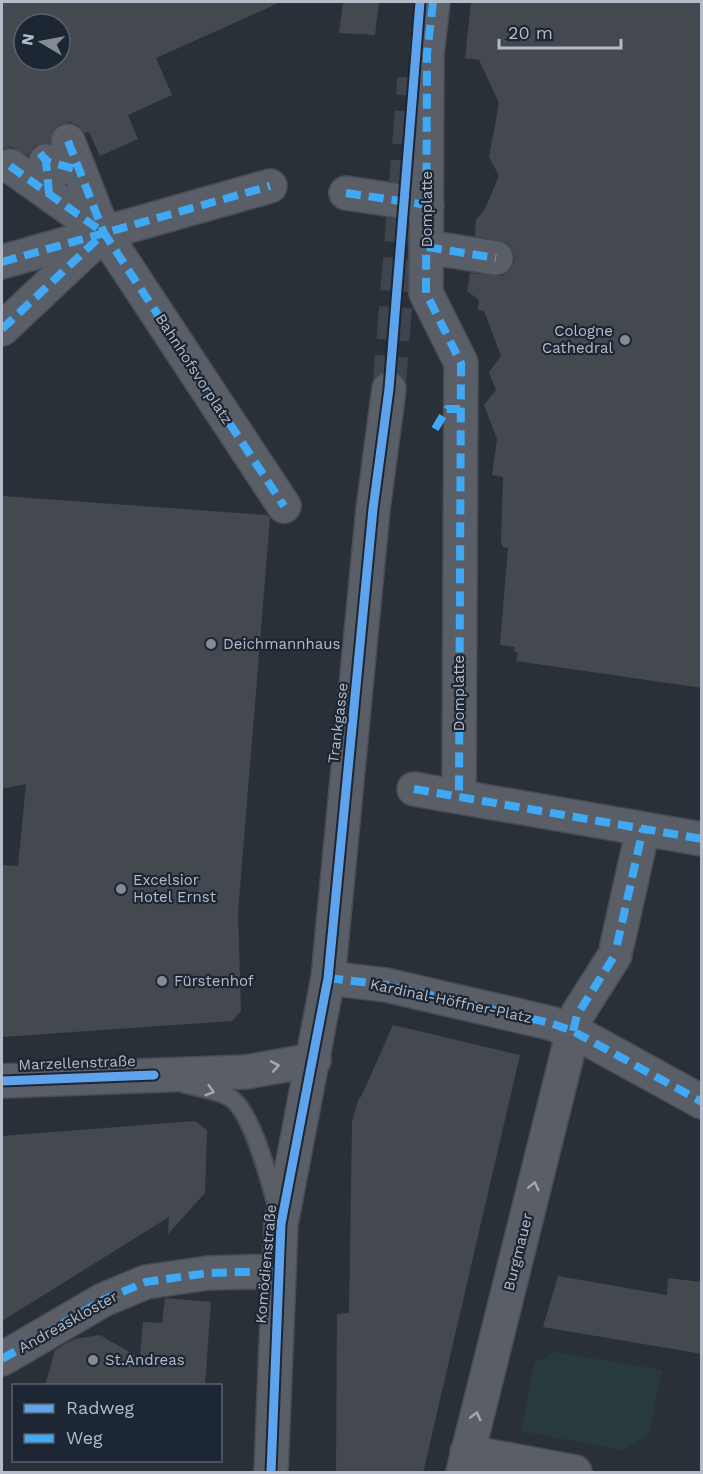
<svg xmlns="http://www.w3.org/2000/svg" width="703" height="1474" font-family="'Work Sans',sans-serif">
<rect width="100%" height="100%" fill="#2a3038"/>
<!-- green -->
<path fill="#273a3e" d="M554,1352L662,1370L649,1435L622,1450L521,1431L534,1363Z"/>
<!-- building -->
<path fill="#444950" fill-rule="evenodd" d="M2,2H281L156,58L172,95L128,115L138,139L100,156L89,132L85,133L79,126L70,122L61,124L54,129L50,143L34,146L28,156L12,147L2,149ZM24,24H60V60H24Z
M343,2H379L375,35L339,33Z
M471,2H702V688L516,661L518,652H514L515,647L500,645L508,548L503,547L501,542L503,477L492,475L497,439L484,405L496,390L489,372L501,356L484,311L478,310L479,300L467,291L470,273L502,276L510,270L515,260L513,251L507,243L475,236L476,219L484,211L499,176L489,157L499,103L479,60L465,58Z
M2,496L267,515L270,518L238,913L241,1011L232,1021L2,1037V865L18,866L26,784L2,789Z
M393,1025L520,1055L423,1473H336L337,1314L349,1313L352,1122L359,1097H361Z
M195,1121L207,1130L205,1193L168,1234L169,1217L2,1321V1136Z
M558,1276L667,1295L668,1278L702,1282V1354L543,1327Z
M165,1298L211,1302L205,1386H45L55,1350L74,1339L100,1335L140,1358L143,1322L162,1323Z"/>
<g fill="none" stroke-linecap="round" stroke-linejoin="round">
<!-- street-tunnel -->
<path stroke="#3f454e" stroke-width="33" stroke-dasharray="33 16" stroke-linecap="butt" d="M389,389L414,78"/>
<defs>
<path id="lane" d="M184,1084C198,1088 216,1090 229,1097C252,1109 270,1183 277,1207"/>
<path id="street" d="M433,2L427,54L426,293L461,363L459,797
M68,141L104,233
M10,166L104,233
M346,193L427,205
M49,194L46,161L79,170
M427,247L496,258
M2,262L270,186
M2,329L104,233L284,506
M414,789L702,839
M617,945L643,829
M328,978L386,985L550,1023L573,1031L702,1102
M2,1081L246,1072L314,1060
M2,1359L103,1300L146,1282L208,1273L278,1271
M467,1452L575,1472
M271,1472L281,1224L328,978L373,509L389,389
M463,1472L577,1015L615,955"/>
</defs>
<!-- lane casing -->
<use href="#lane" stroke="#484c53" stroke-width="20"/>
<!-- street casing -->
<use href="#street" stroke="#484c53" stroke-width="36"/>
<!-- lane -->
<use href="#lane" stroke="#5a5e66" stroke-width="16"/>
<!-- street -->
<use href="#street" stroke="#5a5e66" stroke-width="33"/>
<!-- quiet -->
<path stroke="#3fa9f5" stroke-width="8" stroke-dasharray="15 8" stroke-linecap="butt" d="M433,2L427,54L426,293L461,363L459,797
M68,141L104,233
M40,153L46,161L43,152
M10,166L104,233
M346,193L427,205
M49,194L46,161L79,170
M427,247L496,258
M2,262L270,186
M2,329L104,233L284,506
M435,429L447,409H460
M414,789L702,839
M617,945L643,829
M328,978L386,985L550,1023L573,1031L702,1102
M573,1031L577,1015L615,955
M2,1359L103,1300L146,1282L208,1273L278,1271"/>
<defs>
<path id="cycleway" d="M2,1081L154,1075
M271,1472L281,1224L328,978L373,509L389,389L420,2"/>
</defs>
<!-- cycleway casing -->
<use href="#cycleway" stroke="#1d2633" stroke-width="13"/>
<!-- cycleway -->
<use href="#cycleway" stroke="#60a3ed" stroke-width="9"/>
</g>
<!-- one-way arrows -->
<defs><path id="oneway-chevron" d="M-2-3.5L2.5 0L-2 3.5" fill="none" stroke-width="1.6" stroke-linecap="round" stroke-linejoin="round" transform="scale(1.5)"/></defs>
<g stroke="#a2a9b5">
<use href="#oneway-chevron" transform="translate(275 1066) rotate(-10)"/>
<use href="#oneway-chevron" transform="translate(210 1091) rotate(16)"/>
<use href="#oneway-chevron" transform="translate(534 1186) rotate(-76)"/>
<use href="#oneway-chevron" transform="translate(476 1416) rotate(-76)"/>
</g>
<!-- markers -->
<g fill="#848b96" stroke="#1d2633" stroke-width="2">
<circle cx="625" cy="340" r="6"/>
<circle cx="211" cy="644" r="6"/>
<circle cx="121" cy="889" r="6"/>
<circle cx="162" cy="981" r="6"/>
<circle cx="93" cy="1360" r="6"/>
</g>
<g text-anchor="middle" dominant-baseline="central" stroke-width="4.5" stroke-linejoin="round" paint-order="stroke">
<!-- street labels -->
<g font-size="15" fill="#b4bcc9" stroke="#1d2633">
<text transform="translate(427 209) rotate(-90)">Domplatte</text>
<text transform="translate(194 369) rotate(57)">Bahnhofsvorplatz</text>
<text transform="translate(459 693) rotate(-90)">Domplatte</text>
<text transform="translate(338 723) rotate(-83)">Trankgasse</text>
<text transform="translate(451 1001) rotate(12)">Kardinal-Höffner-Platz</text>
<text transform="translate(77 1063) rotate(-2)">Marzellenstraße</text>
<text transform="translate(518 1252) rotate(-76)">Burgmauer</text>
<text transform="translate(266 1264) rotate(-85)">Komödienstraße</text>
<text transform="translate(68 1322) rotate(-29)">Andreaskloster</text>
</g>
<!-- poi labels -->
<g font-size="15" fill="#b4bcc9" stroke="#1d2633" text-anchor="start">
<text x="613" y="331" text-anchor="end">Cologne<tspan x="613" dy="17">Cathedral</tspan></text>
<text x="223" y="644">Deichmannhaus</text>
<text x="133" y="880">Excelsior<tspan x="133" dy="17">Hotel Ernst</tspan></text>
<text x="174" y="981">Fürstenhof</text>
<text x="105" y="1360">St.Andreas</text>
</g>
</g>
<!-- border -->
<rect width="703" height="1474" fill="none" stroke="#b4bcc9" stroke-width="6"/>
<!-- legend -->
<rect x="12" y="1384" width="210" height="78" fill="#1d2633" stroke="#59626f" stroke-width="1.5"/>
<rect x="24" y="1404" width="30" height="9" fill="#60a3ed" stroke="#59626f" stroke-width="1.5"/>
<text x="66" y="1414" font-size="18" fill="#b4bcc9">Radweg</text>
<rect x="24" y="1434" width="30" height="9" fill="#3fa9f5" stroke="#59626f" stroke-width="1.5"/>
<text x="66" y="1444" font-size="18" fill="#b4bcc9">Weg</text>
<!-- north arrow -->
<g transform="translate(42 42) rotate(280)"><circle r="28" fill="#1d2633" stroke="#59626f" stroke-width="1.5"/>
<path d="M0-4.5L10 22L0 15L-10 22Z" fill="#848b96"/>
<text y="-9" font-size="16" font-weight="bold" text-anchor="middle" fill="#b4bcc9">N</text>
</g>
<!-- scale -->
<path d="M499 39v9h122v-9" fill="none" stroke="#b4bcc9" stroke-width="3"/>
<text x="508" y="39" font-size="18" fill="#b4bcc9" stroke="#1d2633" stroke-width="4.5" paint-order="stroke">20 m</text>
</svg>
